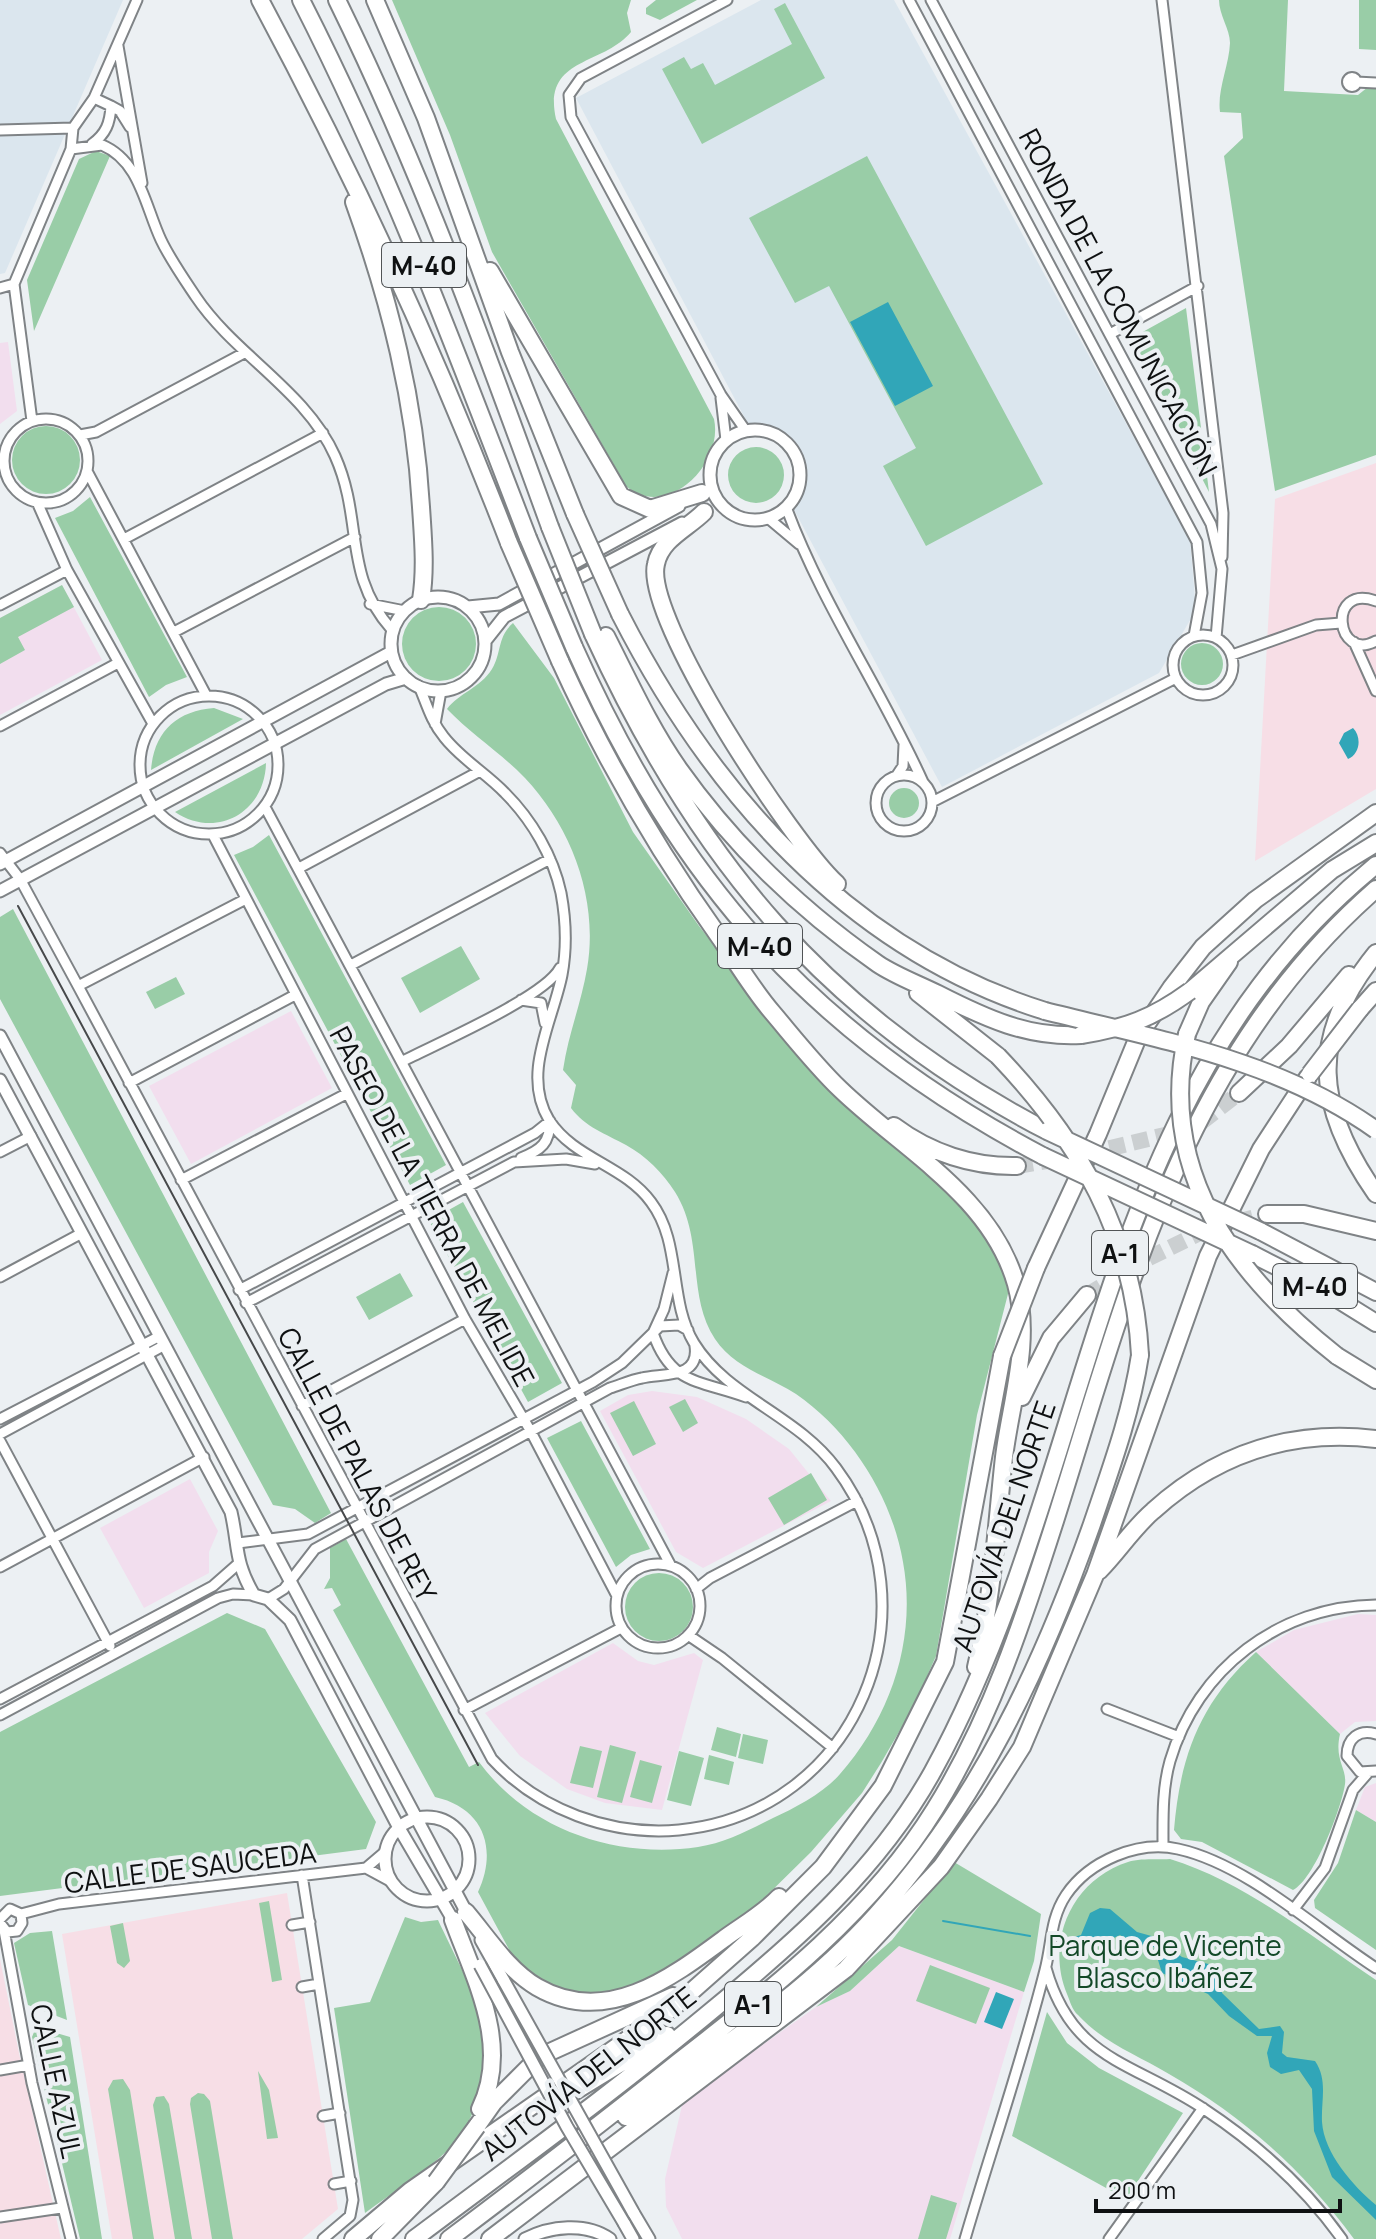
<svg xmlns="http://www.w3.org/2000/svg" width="1376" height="2239" font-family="Manrope,sans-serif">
<rect width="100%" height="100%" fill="#ecf0f3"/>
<!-- commercial -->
<path fill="#f7dee6" d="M1376,463V789L1255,861L1275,499Z
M287,1893L338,2209L302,2239H112L62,1934Z
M0,1959L19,2053L61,2239H0Z"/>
<!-- built -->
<path fill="#dbe6ee" d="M0,0H123L5,273L0,274Z
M761,0H894L1190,540L1196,610L1159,673L942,787L792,506L801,477L789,444L773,429L748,424L576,98Z"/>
<!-- education -->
<path fill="#f2deee" d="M8,342L17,411L0,424V343Z
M62,585L102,660L0,715V618Z
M291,1011L332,1088L191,1164L149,1086Z
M652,1391L697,1397L746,1419L789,1449L831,1501L703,1568L676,1552L600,1411L628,1395Z
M190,1479L218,1531L209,1552V1573L144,1608L100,1528Z
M1358,1614L1376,1615V1721L1355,1722L1340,1734L1256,1652L1294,1630Z
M613,1643L638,1661L654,1665L694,1653L703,1660L662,1810L605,1803L567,1789L520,1756L485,1713Z
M1376,1783V1822L1356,1810L1365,1787Z
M899,1946L1024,1992L950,2239H682L666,2207L665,2179L683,2101L816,2007L850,1991Z"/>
<!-- green -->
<path fill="#99cda7" d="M392,0H631L627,13L631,32C603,66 542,57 556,119L714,419C724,465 666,521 626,486L492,252L450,135Z
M656,0H697L660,20L646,14V8Z
M1219,0H1288L1284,91L1358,95L1368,87L1376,88V455L1275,491L1224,156L1243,138L1241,113L1220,112C1217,90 1229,66 1230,43C1230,29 1219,15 1219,0Z
M1359,0H1376V50L1359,49Z
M785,3L825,78L702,144L662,69L684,57L691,69L703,63L715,85L792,44L774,9Z
M96,151L110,156L34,331L27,280L79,159Z
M867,156L1043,484L926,546L883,466L916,448L829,286L795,303L749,218Z
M1186,308L1209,492L1130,339Z
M12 460a34 34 0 1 1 68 0a34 34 0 1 1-68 0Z
M728 475a28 28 0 1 1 56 0a28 28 0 1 1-56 0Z
M90,497L187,677L166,685L149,697L55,518L73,511Z
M62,585L74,607L18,637L25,650L0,664V618Z
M402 644a37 37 0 1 1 74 0a37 37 0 1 1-74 0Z
M513,623L554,678L633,832L699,926L792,1045L863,1121L954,1198L981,1227L998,1255L1010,1286L977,1415L936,1656L914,1706L881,1763L862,1793L811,1852L751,1911L655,1977L627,1990L603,1995L558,1989L526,1969L511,1953L478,1892C498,1849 484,1808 435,1797L333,1610L341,1605L332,1588L324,1589L330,1578V1548L346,1539L469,1767L479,1762C529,1830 616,1859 698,1847C725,1843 749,1830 773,1818C795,1808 825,1792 840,1774C891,1716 917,1639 903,1562C892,1497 851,1432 796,1394C768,1376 734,1368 715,1339C686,1295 705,1240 675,1192C663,1173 646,1156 626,1145C606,1134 585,1127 571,1108L576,1085L563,1070C568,1035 581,1004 587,969C599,900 572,828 525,778C501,753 471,734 447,709C459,693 480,688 492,669C502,652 497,637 513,623Z
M1181 664a21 21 0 1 1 42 0a21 21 0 1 1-42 0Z
M214,708L243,719L151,770C154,732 176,711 214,708Z
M266,763C265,812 217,840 175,812Z
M889 803a15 15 0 1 1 30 0a15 15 0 1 1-30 0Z
M269,835L446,1165L410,1185L234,855L253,847Z
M13,909L331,1513L315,1523L295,1509L273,1505L0,999V917Z
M461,946L480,979L420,1013L401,978Z
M176,977L185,994L155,1009L146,992Z
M463,1202L562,1383L528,1402L429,1221Z
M400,1273L413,1296L369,1320L356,1297Z
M685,1399L698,1423L683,1432L669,1407Z
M634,1401L656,1444L633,1456L610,1413Z
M581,1421L650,1549L631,1555L616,1567L547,1438Z
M811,1473L827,1500L784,1525L768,1498Z
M625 1607a34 34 0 1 1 68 0a34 34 0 1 1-68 0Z
M227,1613L265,1629L376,1822L366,1849L0,1896V1732Z
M1256,1652L1340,1734C1334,1760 1347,1768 1345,1784C1342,1807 1314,1880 1293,1890L1202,1842L1181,1839L1174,1830C1180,1757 1200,1702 1256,1652Z
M717,1727L741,1734L736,1757L711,1750Z
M743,1734L768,1740L763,1764L738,1758Z
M610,1745L636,1752L622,1803L597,1797Z
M580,1746L602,1751L593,1788L570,1783Z
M679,1751L704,1758L691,1806L667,1800Z
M709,1755L734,1762L729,1785L704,1779Z
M640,1760L662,1766L652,1803L630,1797Z
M1356,1810L1376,1822V1950L1315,1908L1314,1900L1338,1863Z
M1170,1859C1247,1883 1310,1936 1376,1980V2239H1354C1304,2171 1243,2116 1169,2074C1136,2054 1105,2044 1078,2015C1072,2010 1070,2001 1067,1994C1045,1941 1072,1880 1128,1862C1140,1858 1157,1860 1170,1859Z
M954,1862L1041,1914L1034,1961L1024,1992L899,1946L850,1991L816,2007L892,1940Z
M269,1901L282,1980L272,1982L259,1903Z
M405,1917L421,1922L438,1920C452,1950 482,2006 487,2038C492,2073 473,2126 448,2150C423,2174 392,2193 365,2213L334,2008L370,2002Z
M123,1923L130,1961L124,1968L117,1963L110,1926Z
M52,1931L67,2020L28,2005L14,1943L30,1933Z
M930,1965L990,1988L976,2024L916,2001Z
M1047,2012L1067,2043L1099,2068L1183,2113L1126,2199L1012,2136Z
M36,2027L70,2037L102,2239H80L32,2037Z
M258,2071L269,2090L278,2138L267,2139Z
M123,2079L130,2090L154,2239H133L108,2089L113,2080Z
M198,2093L204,2094L210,2101L233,2239H212L190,2104L191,2098Z
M164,2096L169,2104L192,2239H175L153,2105L156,2097Z
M931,2195L957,2203L946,2239H918Z"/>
<!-- water -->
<path fill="#31a6b8" d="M888,302L933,386L895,406L850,322Z
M1353,728C1362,737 1360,754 1348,759L1339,743L1344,733Z
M1100,1908L1110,1909L1137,1932L1155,1937L1182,1957L1212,1965L1219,1974L1222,1993L1259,2029L1280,2026L1284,2032L1282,2053L1287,2057L1315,2061C1328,2080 1321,2100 1322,2122C1324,2153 1353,2186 1376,2205V2220L1332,2177L1314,2131L1312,2089L1299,2070L1281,2074L1270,2067L1267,2053L1272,2036H1257L1229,2016L1208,1994L1162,1973L1154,1947L1136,1945L1120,1935L1088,1950L1062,1945L1063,1940L1081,1935L1090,1913Z
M996,1992L1014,1999L1002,2029L984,2022Z"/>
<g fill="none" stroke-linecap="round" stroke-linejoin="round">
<!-- stream -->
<path stroke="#31a6b8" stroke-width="2" d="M943,1921L1030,1936"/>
<!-- motorway-tunnel -->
<path stroke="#cbcfd1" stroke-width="16" stroke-dasharray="16 8" stroke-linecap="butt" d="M1086,1154L1194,1128L1239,1093
M1017,1166L1059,1159
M1087,1295L1147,1259L1206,1230L1267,1214"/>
<defs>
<path id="minor" d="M727,0L581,78L569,95L571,117L721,395L746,431
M909,0L1197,542L1202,593L1194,636
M931,0L1211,524L1222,569L1216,638
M1162,0L1223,513L1222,557
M118,46L142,183
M1347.5 82a4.5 4.5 0 1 1 9 0a4.5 4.5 0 1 1-9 0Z
M1356,82L1376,83
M111,106L120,111L130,127
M0,130L73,128
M92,144C106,134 110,123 111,106L94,98
M71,149L102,145C140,161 145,206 161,240C170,259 184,279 196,297C235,355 306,391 335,456C364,521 342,574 392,630
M14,284L71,149L73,128L94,98L137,0
M14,284L32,421
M0,288L14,284
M1110,334L1198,286
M721,398L726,440
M4 461a42 42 0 1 1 84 0a42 42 0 1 1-84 0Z
M80,435L96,432L244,353
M87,471L206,695
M37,502L67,570L152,722
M786,507C822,604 881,689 923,782
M768,518L799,544
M124,539L323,433
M1376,601C1326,583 1336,663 1376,641
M370,604L405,611
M0,605L67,570
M174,632L355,537
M1173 665a30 30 0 1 1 60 0a30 30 0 1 1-60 0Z
M1354,642L1376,691
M1232,655L1316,625L1341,623
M140 765a69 69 0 1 1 138 0a69 69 0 1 1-138 0Z
M435,724L441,691
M0,726L118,663
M876 803a28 28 0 1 1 56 0a28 28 0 1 1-56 0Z
M897,775L903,766L904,745
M932,802L1176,678
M265,807L671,1566
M213,835L465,1319L530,1430L617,1596
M0,853L20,879L78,986L492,1759C539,1810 610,1836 679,1830C857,1813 941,1609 836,1468C797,1415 727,1397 694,1343C668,1300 682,1243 651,1202C624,1165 574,1159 549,1120C521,1074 553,1021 562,975C567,948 566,920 561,893C553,856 532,820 505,793C486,773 461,759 444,737C431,721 427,705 419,686
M299,868L480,771
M351,965L550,859
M78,986L244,900
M521,1000L541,1003L545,1023
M403,1061C436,1044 545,997 560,968
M129,1083L295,995
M0,1152L31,1136
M521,1158C541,1150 550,1143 550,1121
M181,1180L346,1094
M673,1273L664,1309L653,1333C671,1385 699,1380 746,1397
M0,1277L82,1233
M239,1290L535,1133L550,1121
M246,1303L514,1162L566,1159L595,1164
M302,1406L465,1319
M0,1419L158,1337
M0,1434L163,1346
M0,1441L110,1646
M238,1543L308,1534L593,1382L622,1363L660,1326L679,1325L688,1330
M616 1606a42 42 0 1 1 84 0a42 42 0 1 1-84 0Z
M0,1567L204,1457
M696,1589L710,1578L857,1501
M268,1599L284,1589L315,1549L610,1388C620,1385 631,1380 642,1378C663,1373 700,1379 695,1346
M688,1635L722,1658L833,1748
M0,1699L213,1586L238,1564
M1107,1709L1179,1737
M464,1710L621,1628
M0,1715L218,1598L233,1594L254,1595
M1376,1734C1359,1729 1347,1738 1347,1756L1360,1772L1376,1771
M1163,1847C1163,1819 1162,1789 1170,1761C1197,1669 1279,1606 1376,1605
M366,1868L390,1881
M302,1875L353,2200L350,2216L323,2239
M1293,1910L1325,1868L1353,1790L1367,1774
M21,1914L59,1904L366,1868L386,1851
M0,1919L10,1909L21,1914
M0,1923L7,1932L17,1931L22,1923L21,1914
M292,1925L310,1922
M4,1930L32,2083L71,2239
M1046,1968C1072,2061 1132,2061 1204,2109C1257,2144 1305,2187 1342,2239
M302,1987L319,1984
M0,2070L29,2065
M323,2116L340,2113
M334,2184L351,2181
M0,2217L61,2208
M965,2239C991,2150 1022,2061 1045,1970C1052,1944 1050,1919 1066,1895C1089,1861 1138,1840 1178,1849C1247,1864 1317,1930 1376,1968
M1109,2239L1203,2108"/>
<path id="tertiary" d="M710 475a45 45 0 1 1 90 0a45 45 0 1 1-90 0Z
M391 644a47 47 0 1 1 94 0a47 47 0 1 1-94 0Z
M468,607L499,604L679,506
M485,641L504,617L682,523
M0,864L391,652
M0,891L386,684L406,678
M0,1036L469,1917
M0,1080L231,1512C239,1547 234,1561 254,1595L268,1599L290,1620L399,1828L456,1925
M385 1859a42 42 0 1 1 84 0a42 42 0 1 1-84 0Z
M481,1940L504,1981
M633,2212L649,2239
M624,2223L633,2239
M525,2239C550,2226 586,2222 610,2239"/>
<path id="motorway" d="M260,0C355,177 437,356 509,543
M301,0C390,174 458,356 528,538
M337,0C421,171 485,348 550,527
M375,0L426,118L510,352L575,514
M354,202C390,302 415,401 421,507C423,538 426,569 421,600
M490,271L621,496L650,509L702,493
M704,512C687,529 661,539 656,564C643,618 793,844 837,884
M620,614C711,792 849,950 1045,1011
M593,634C696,859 826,1016 1047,1131
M606,636C629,681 650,728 679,769C733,845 802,911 878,964C896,976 918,984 938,994C985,1018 1028,1038 1081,1035
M574,647C679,883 813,1035 1043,1156
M560,661C605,760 657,850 720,938C737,963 753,990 772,1012C794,1038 816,1066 840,1089C902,1149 991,1196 1016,1284C1032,1341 1011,1401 1004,1457C996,1529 993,1596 976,1667
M1376,953C1307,1038 1316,1108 1376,1194
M1190,991L1332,870L1376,843
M918,993L998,1056
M1360,1009L1376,991
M1187,1034L1201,1002L1229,962
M1239,1093L1289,1046L1349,975
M894,1126C930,1153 973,1167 1017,1166
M1267,1214H1304L1376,1231
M1260,1231L1376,1292
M1252,1254L1323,1290L1376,1323
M1036,1268L1098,1134L1138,1037L1171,988L1203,947L1255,900L1376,813
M1337,1356L1376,1380
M1022,1397L1051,1338L1087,1295
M1099,1571C1118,1552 1133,1528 1153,1511C1216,1454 1291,1429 1376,1439
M466,1912C488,1938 508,1970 537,1987C606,2027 671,1978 725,1938C743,1925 764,1913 779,1897
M453,1920C475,1980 511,2046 480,2109
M554,2104L667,2035
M626,2117C712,2054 805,1994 876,1915C978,1803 1042,1666 1092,1524C1111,1468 1131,1414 1140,1355
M477,2126L494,2102L539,2057L673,1996
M353,2239L410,2191L674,2007L752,1938L823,1867L883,1786L945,1662L1002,1356
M380,2239L436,2182
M414,2239C514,2164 615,2091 710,2012C795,1942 879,1869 933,1771C1099,1468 1088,1100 1376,865
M449,2239C526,2181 602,2123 677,2063C772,1989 871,1913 935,1809C991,1719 1023,1621 1055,1521C1129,1287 1183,1058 1376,889
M490,2239L846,1969L941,1867L989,1799L1022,1747L1095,1575L1208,1256L1261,1149L1308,1077"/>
</defs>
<!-- minor casing -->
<use href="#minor" stroke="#7f8386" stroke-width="13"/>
<!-- tertiary casing -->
<use href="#tertiary" stroke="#7f8386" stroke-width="15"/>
<!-- motorway casing -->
<use href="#motorway" stroke="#7f8386" stroke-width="20"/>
<!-- minor -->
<use href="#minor" stroke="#fff" stroke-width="9"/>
<!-- tertiary -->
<use href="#tertiary" stroke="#fff" stroke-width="11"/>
<!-- motorway -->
<use href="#motorway" stroke="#fff" stroke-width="16"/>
<!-- tram -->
<path stroke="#47494b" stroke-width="2" d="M18,906L478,1765"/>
<defs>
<path id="tertiary-bridge" d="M480,1965L567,2127L624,2223
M504,1981L633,2212"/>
<path id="motorway-bridge" d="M575,514L620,614
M550,527L593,634
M528,538L574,647
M509,543L560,661
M1045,1011C1160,1040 1278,1060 1376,1130
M1187,1034C1156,1171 1234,1275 1337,1356
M1081,1035C1126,1028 1153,1018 1190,991
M998,1056C1080,1142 1134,1236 1140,1355
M1310,1074L1360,1009
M1047,1131L1260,1231
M1043,1156L1252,1254
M1002,1356L1036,1268
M436,2182L477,2126"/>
</defs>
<!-- tertiary-bridge casing -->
<use href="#tertiary-bridge" stroke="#7f8386" stroke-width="15" stroke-linecap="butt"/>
<!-- motorway-bridge casing -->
<use href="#motorway-bridge" stroke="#7f8386" stroke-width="20" stroke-linecap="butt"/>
<!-- tertiary-bridge -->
<use href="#tertiary-bridge" stroke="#fff" stroke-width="11"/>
<!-- motorway-bridge -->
<use href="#motorway-bridge" stroke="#fff" stroke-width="16"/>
</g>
<g text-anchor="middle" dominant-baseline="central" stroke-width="8" stroke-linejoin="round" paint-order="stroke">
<!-- shield labels -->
<g fill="#ecf0f3" stroke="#515456" stroke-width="2">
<rect x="382" y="243" width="84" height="44" rx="6"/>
<rect x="718" y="924" width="84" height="44" rx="6"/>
<rect x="1092" y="1231" width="56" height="44" rx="6"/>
<rect x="1273" y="1264" width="84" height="44" rx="6"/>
<rect x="725" y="1982" width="56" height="44" rx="6"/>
</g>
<g font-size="26" font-weight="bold" fill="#0f1112">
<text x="424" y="265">M-40</text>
<text x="760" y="946">M-40</text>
<text x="1120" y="1253">A-1</text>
<text x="1315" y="1286">M-40</text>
<text x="753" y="2004">A-1</text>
</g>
<!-- street labels -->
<g font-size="28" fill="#0f1112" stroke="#ecf0f3">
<text transform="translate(1119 302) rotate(62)">RONDA DE LA COMUNICACIÓN</text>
<text transform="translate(433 1206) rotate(62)">PASEO DE LA TIERRA DE MELIDE</text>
<text transform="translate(358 1464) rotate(62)">CALLE DE PALAS DE REY</text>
<text transform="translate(1003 1526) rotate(-71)">AUTOVÍA DEL NORTE</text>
<text transform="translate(190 1867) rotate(-7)">CALLE DE SAUCEDA</text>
<text transform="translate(588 2073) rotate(-38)">AUTOVÍA DEL NORTE</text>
<text transform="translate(57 2081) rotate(78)">CALLE AZUL</text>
</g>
<!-- park labels -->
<g font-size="28" fill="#134928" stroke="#ecf0f3">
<text x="1165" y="1945">Parque de Vicente<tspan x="1165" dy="32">Blasco Ibáñez</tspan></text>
</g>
</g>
<!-- scale -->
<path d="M1096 2199v12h244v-12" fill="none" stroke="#0f1112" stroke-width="4"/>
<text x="1108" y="2199" font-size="24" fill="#0f1112" stroke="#ecf0f3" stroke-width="6" paint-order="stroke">200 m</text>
</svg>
